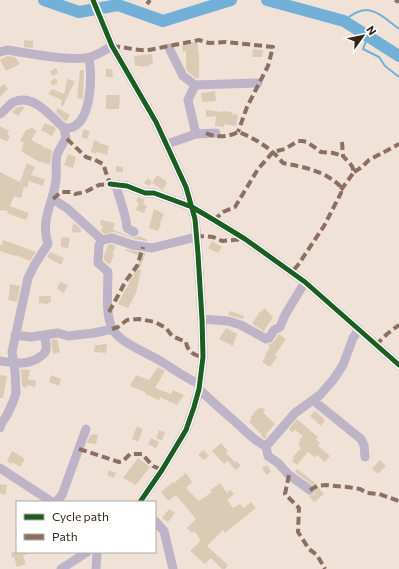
<svg xmlns="http://www.w3.org/2000/svg" width="399" height="569" font-family="Commissioner,sans-serif">
<rect width="100%" height="100%" fill="#f1e2d7"/>
<g fill="none" stroke-linecap="round" stroke-linejoin="round">
<!-- stream -->
<path stroke="#72b0d7" stroke-width="2" d="M344,21C368,0 378,13 399,29
M368,36L363,49L379,57L385,66L399,77"/>
<!-- river -->
<path stroke="#72b0d7" stroke-width="12" d="M44,0L79,12L118,5L163,21L231,0
M267,0L344,21L399,56"/>
</g>
<!-- building -->
<path fill="#dccbb4" d="M24,40L33,41V48L24,47Z
M197,42L199,56V78H195L188,72L186,69V51L183,52L182,44Z
M253,49L263,50L262,57H252Z
M152,54L153,64L149,65V66L141,67L140,66H135L134,56Z
M7,56L15,57L20,64L6,71L0,60Z
M56,68L58,73L52,76L50,71Z
M106,69H112L113,77H106Z
M80,70H84L83,99L77,98Z
M55,78L58,82L53,86L50,82Z
M67,79L75,81L63,106H61L62,100L48,94L52,89L64,94Z
M4,84L8,89L0,97V87Z
M215,91L216,101L202,102L201,93Z
M106,95H120L119,109H106Z
M22,106L24,108L18,116L12,112L16,108Z
M58,108L70,115L66,122L56,112Z
M206,110L221,112L222,111L232,112V114L238,115L236,126L224,124V127L215,126L216,116L206,117Z
M45,123L51,126L52,125L56,129L52,136L41,130Z
M0,126L9,131L7,134L10,136L7,142L0,138Z
M31,127L37,131L31,140L43,146V147L52,150L50,165L39,161V162L21,151L24,143L20,140L27,129L29,130Z
M84,129L90,132L87,139L81,137Z
M94,140L99,142V143L109,146L107,155L97,152L96,154L91,152Z
M68,154L76,157L73,168L64,165Z
M27,163L35,167L31,175L45,179L43,186L29,181L27,188L24,187L21,198L14,196L10,206L29,213L26,220L7,213L8,211L0,210V172L20,182Z
M116,166L123,167V172H116Z
M157,175L167,182L163,190L152,183Z
M148,178L152,182L149,186L144,183Z
M138,197L145,199L143,204L147,206L144,213L136,210L139,203L136,202Z
M154,209L164,214L160,223L161,224L158,231L149,228Z
M101,220L115,223L113,230L134,238L139,236L148,240L147,241L134,239L114,232L104,234L101,231L103,226L100,225Z
M73,223L75,224L81,229V232H79V233L72,232Z
M63,237L70,238L68,248L61,247V238H63Z
M3,240L23,247L36,252L30,261L16,255L15,256L0,251V245H2Z
M212,241L222,247L218,253L208,248Z
M112,244L116,246L112,254H114L110,265L104,260V256L108,245Z
M126,249L146,253L140,268H138L140,256L125,250Z
M50,252L64,258L61,265L47,257Z
M135,268L141,270L136,293L128,308L118,304L126,288H127L131,277L133,278Z
M60,282L68,285L64,293L57,289Z
M10,284L20,286L17,302L8,300L10,289H9Z
M39,296H51V302L48,303V304L39,303Z
M264,308L273,317L264,331L252,324L260,311L261,312Z
M230,311L244,316L243,319L228,315Z
M226,328L237,334L233,346L219,339Z
M279,334L286,339L275,355L277,357L270,367L262,362L266,356L265,355L270,347L268,346L274,341Z
M57,339L60,352L53,354L51,340Z
M102,344H107L106,353L94,352L95,345H101Z
M158,367L165,371L155,388L171,394L173,390L184,395L177,405L160,397L159,400L145,394V392L130,386L132,381H133L136,375L149,380Z
M21,369L30,370L28,379L36,381L35,387L27,385V388L22,386Z
M0,375L7,376L3,398H0Z
M51,375L61,379L59,386L49,382Z
M261,407L265,410L263,412L275,424L266,434L267,436L265,439L261,436L262,435L249,422L252,419L250,417L254,414L253,413Z
M315,411L325,420L321,426L310,416Z
M297,419L318,437L316,439L320,443L318,446L330,456L325,462L317,455L315,457L308,452L297,465L292,461L294,458L293,457L301,448L298,444L300,441L299,440L303,436L295,430L292,433L289,429Z
M137,426L143,429L138,442L132,439Z
M159,430L165,432L162,441L156,438Z
M93,434L98,435L96,444L87,443L90,435H93Z
M151,438L159,442L156,448L148,444Z
M221,443L228,451L226,453L235,462L237,461L241,466L235,470L228,461L224,464L212,451Z
M203,450L209,456L204,460L198,455Z
M12,451L25,459L20,467L12,462L11,464L7,461Z
M138,458L150,467L136,485L123,478Z
M380,460L386,466L378,474L372,469Z
M267,465L271,472L266,475L262,468Z
M297,469L314,482L324,494L314,502L309,496L315,494V487L295,472Z
M109,470L116,473L114,478L107,475Z
M186,473L192,482L186,488L199,501L212,492L210,490L220,483L227,493L230,490L234,494L227,500L233,508L240,504L244,508L251,502L256,508L225,533L223,530L207,546L228,565L225,569H222L211,558L205,564L190,551L199,543L198,542L201,540L194,531L192,533L187,528L196,519L176,495L168,501L161,492L173,482L174,483Z
M0,484L7,485L5,495L0,493Z
M169,509L175,513L168,522L162,518Z
M13,552H28V554L23,555L26,564L17,567L14,557L12,558L11,553Z"/>
<g fill="none" stroke-linecap="round" stroke-linejoin="round">
<!-- minor -->
<path stroke="#bdb4c7" stroke-width="9" d="M93,0L112,46L156,122L186,187L195,219L198,254L202,319L203,357L199,389L194,407L186,430L162,470L140,502
M169,48L183,76L195,85
M0,52L7,50C28,53 72,62 90,57C98,55 105,50 112,46
M0,114C5,111 9,104 14,102C34,93 51,117 64,128C66,128 71,128 73,127C92,118 92,75 89,58
M196,134L188,100L195,85L258,83
M167,144L196,134L216,133
M110,184L127,186L145,193H154L192,207L214,220L245,239L305,282L399,365
M116,185C119,199 126,213 127,228L134,232
M53,199L68,209L102,240
M196,237L152,248L133,245L112,238L102,240L99,245L98,263L108,272C108,289 105,313 112,328C119,343 148,353 162,362C175,370 186,378 199,384
M202,319L228,321L241,325L266,339L269,338L274,330L280,327L285,315L305,282
M15,335L31,337L58,333L68,336L94,333L112,329
M0,361C14,363 29,366 41,356C44,354 46,352 46,349C47,345 45,340 44,336
M199,389C212,402 227,414 241,427C248,434 256,442 266,446L269,443L295,413L320,395L333,380L343,365L353,338L359,329
M314,401L361,439L364,445L365,457
M0,428L1,424L7,415L13,402L16,393L15,371L12,352L28,278L35,264L48,244C40,219 53,204 56,180C57,172 55,162 57,155C59,149 63,144 66,138L64,128
M266,446L268,456L278,463L289,475L310,490
M0,468L52,502
M56,502L62,495L86,429
M155,521L164,531L173,569
M61,569L87,552
M96,569L97,552"/>
<!-- quiet -->
<path stroke="#8d6e63" stroke-width="4" stroke-dasharray="8 4" stroke-linecap="butt" d="M395,0L399,2
M147,4L150,0
M112,46C125,47 137,51 149,50L199,40L209,43L226,42L273,47L268,66L247,107L238,132
M206,133C215,138 229,137 238,132C255,138 272,149 283,163C304,167 325,171 340,186L341,193L324,226L298,265L292,272
M354,172L362,167L369,160L399,144
M341,190L354,172L352,166L343,156L342,142
M53,199L61,192H71L75,194L85,192L99,185L110,184L103,164L95,160L86,157L66,138
M214,220L223,212L235,207L258,169L273,152L285,149L298,141H302L307,142L321,152L333,153L343,156
M196,237L204,236L213,237L222,241L245,239
M109,312L121,290L125,282L137,266L143,247
M112,329L118,327L127,320L139,319L155,322L166,328L172,336L186,342C187,351 194,356 203,357
M376,345L387,334L399,325
M79,449L119,462L123,461L130,454H142L153,466L162,470
M289,475L285,494L299,508L298,532L309,549L317,555L325,569
M310,490L317,486L326,485L347,487L360,489L367,493L379,494L399,501"/>
<defs>
<path id="cycleway" d="M93,0L112,46L156,122L186,187L195,219L198,254L202,319L203,357L199,389L194,407L186,430L162,470L140,502
M110,184L127,186L145,193H154L192,207L214,220L245,239L305,282L399,365"/>
</defs>
<!-- cycleway casing -->
<use href="#cycleway" stroke="#fff" stroke-width="8"/>
<!-- cycleway -->
<use href="#cycleway" stroke="#1b5e20" stroke-width="5"/>
</g>
<!-- legend -->
<rect x="16" y="501" width="140" height="52" fill="#ffffff" stroke="#afa8a3"/>
<rect x="24" y="514" width="20" height="6" fill="#1b5e20" stroke="#afa8a3"/>
<text x="52" y="521" font-size="12" fill="#362518">Cycle path</text>
<rect x="24" y="534" width="20" height="6" fill="#8d6e63" stroke="#afa8a3"/>
<text x="52" y="541" font-size="12" fill="#362518">Path</text>
<!-- north arrow -->
<g transform="translate(363 36) rotate(57)" stroke="#ffffff" stroke-width="3" paint-order="stroke">
<path d="M0-3L7 15L0 10L-7 15Z" fill="#362518"/>
<text y="-6" font-size="11" font-weight="bold" text-anchor="middle" fill="#362518">N</text>
</g>
</svg>
